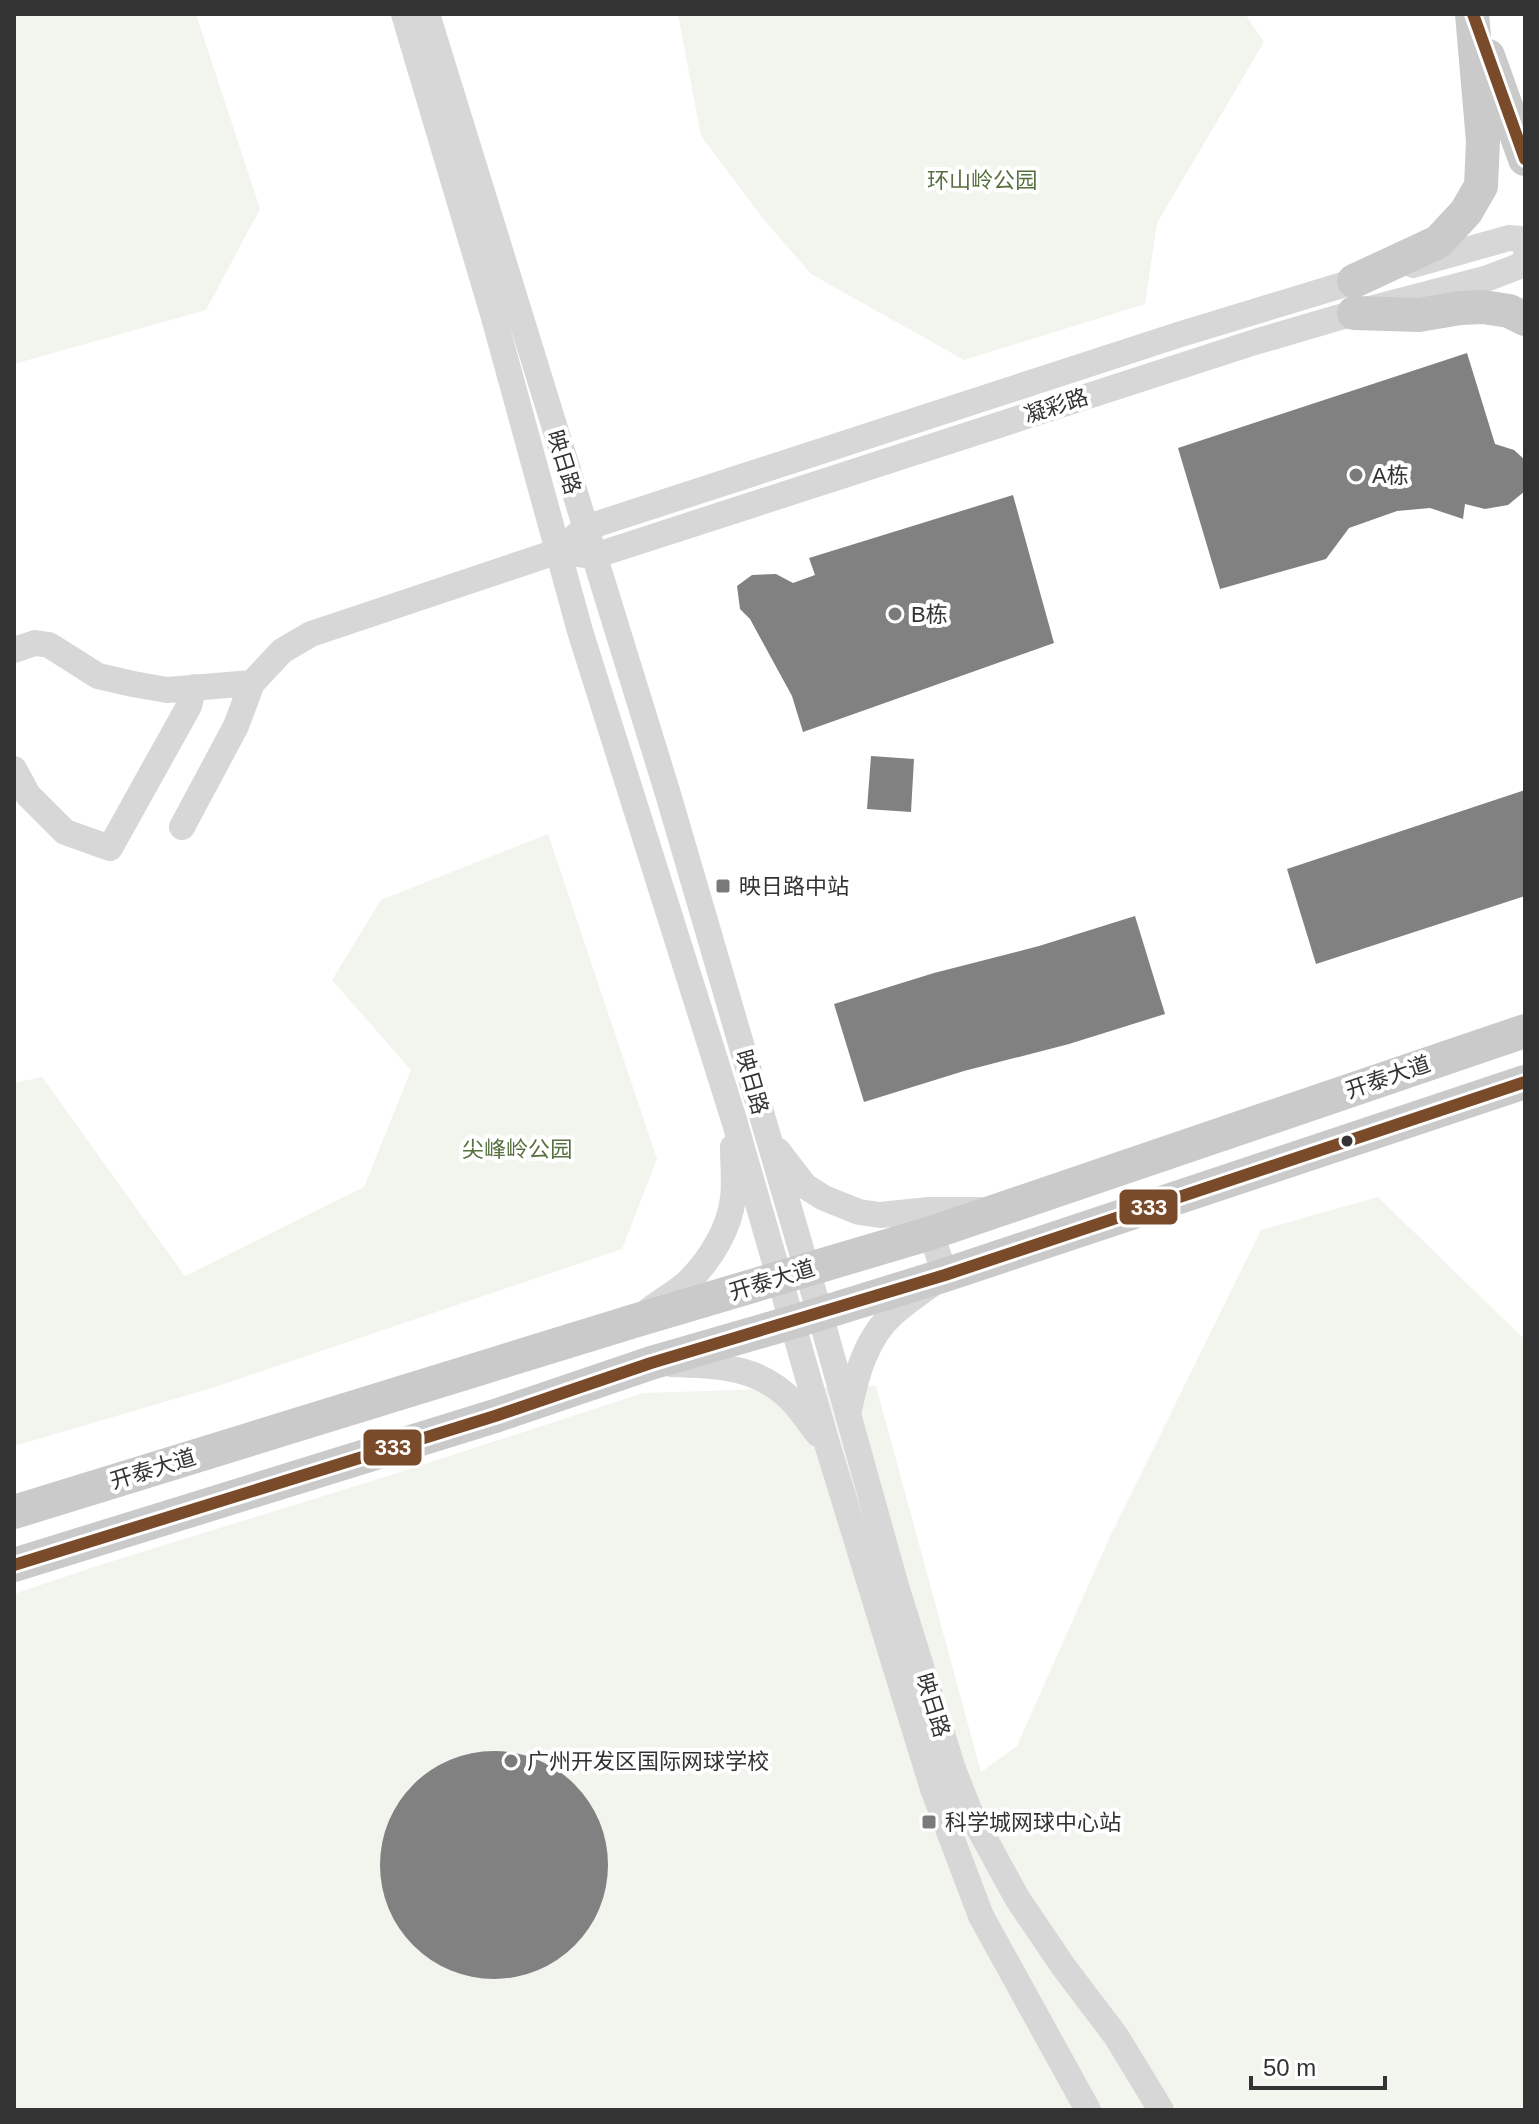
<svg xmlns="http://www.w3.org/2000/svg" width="1539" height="2124" font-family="Arial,'Noto Sans SC',sans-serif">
<rect width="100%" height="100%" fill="#fff"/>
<!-- green -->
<path fill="#f1f5ed" d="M14,14H196L260,209L206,310L14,364Z
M678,14H1245L1264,42L1157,223L1145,304L964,360L811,274L761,216L701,136Z
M548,834L657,1159L622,1249L212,1388L14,1446V1083L42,1077L185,1276L364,1187L411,1070L332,980L381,900Z
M1378,1197L1525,1340V2110H14V1594L103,1564L388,1476L643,1393L876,1386L981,1772L1017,1746L1109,1539L1261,1230Z"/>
<!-- building -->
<path fill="#818181" d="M1467,353L1495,444L1514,450L1525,460V491L1508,505L1485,509L1465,504L1463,519L1430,508L1397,511L1349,528L1326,559L1220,589L1178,448Z
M1013,495L1054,643L803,732L792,696L750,619L740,609L737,586L752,575L776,574L793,583L815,575L809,558Z
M871,756L914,759L911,812L867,809Z
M1525,790V896L1316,964L1287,869Z
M1135,916L1165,1014L1069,1044L964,1071L864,1102L834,1004L934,973L1039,946Z
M380 1865a114 114 0 1 1 228 0a114 114 0 1 1-228 0Z"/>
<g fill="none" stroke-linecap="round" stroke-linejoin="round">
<!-- minor -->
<path stroke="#d7d7d7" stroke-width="26" d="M404,14L493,314L580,631L734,1120L828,1447L933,1789L981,1916L1088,2110
M427,14L668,794L820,1314L896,1586L953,1769L969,1810L1017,1898L1063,1966L1116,2036L1161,2110
M1413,265L1509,238L1522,239L1525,246
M578,554L594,556L1255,342L1354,313L1488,278L1522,265L1525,258
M14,650L35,643L49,645L98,676L133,684L167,690L252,683
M14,769L28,795L65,832L110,848L189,706L194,687
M182,827L236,726L252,683L282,651L311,634L559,551L585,528L1178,335L1372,276
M778,1151L805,1186L824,1198L859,1212L880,1215L929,1210H979
M648,1311C661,1301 677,1292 689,1281C710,1260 730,1228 733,1198C735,1182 733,1164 733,1147
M671,1364C718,1366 760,1365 795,1404C803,1413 810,1424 818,1434
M849,1410C856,1376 866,1337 894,1313C910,1299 928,1287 945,1275L931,1233"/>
<!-- major -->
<path stroke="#cacaca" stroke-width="34" d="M1488,56L1525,159
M1354,281L1438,242L1466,212L1481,186L1483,141L1472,14
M1354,313L1419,315L1460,308L1483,307L1509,311L1525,319
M14,1512L634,1321L931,1233L1525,1031
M14,1565L495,1416L651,1363L793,1322L945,1275L1525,1082"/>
<defs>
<path id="bus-1" d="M1473,14L1525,159
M14,1565L495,1416L651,1363L945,1275L1525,1082"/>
</defs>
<!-- bus-1 casing -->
<use href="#bus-1" stroke="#fff" stroke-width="18"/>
<!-- bus-1 -->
<use href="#bus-1" stroke="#7a4b2a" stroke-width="12"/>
</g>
<!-- markers -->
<g fill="#7a7a7a" stroke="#fff" stroke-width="3">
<circle cx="1356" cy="475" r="8"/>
<circle cx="895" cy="614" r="8"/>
<rect x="715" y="878" width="16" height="16" rx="4"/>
<circle cx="511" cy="1761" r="8"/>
<rect x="921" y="1814" width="16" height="16" rx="4"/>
</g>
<circle fill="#333" stroke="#fff" stroke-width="3" cx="1347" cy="1141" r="7"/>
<g text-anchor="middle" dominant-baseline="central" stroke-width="8" stroke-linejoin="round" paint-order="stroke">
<!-- park labels -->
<g font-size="22" fill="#56703f" stroke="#fff">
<text x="982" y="180">环山岭公园</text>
<text x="517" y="1149">尖峰岭公园</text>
</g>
<!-- street labels -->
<g font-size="22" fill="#333" stroke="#fff">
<text transform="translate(1056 406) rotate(-18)">凝彩路</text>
<text transform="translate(564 462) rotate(73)">映日路</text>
<text transform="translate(1388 1077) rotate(-19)">开泰大道</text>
<text transform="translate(752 1082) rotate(74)">映日路</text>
<text transform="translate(772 1280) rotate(-17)">开泰大道</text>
<text transform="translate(153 1469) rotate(-17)">开泰大道</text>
<text transform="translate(933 1705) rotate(73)">映日路</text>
</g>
<!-- poi labels -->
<g font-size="22" fill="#333" stroke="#fff" text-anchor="start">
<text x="1372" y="475">A栋</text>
<text x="911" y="614">B栋</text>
<text x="739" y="886">映日路中站</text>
<text x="527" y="1761">广州开发区国际网球学校</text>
<text x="945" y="1822">科学城网球中心站</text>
</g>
</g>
<g stroke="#fff" stroke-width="3">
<rect x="1118" y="1188" width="61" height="38" rx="8" fill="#7a4b2a"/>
<rect x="362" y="1428" width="61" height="39" rx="8" fill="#7a4b2a"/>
</g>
<g font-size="22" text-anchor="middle" font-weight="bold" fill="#fff">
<text x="1149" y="1215">333</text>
<text x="393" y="1455">333</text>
</g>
<!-- border -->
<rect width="1539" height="2124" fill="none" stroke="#333333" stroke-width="32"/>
<!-- scale -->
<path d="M1251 2076v12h134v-12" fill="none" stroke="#333333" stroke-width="4"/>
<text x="1263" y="2076" font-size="24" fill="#333333" stroke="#ffffff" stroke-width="6" paint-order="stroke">50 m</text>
</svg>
